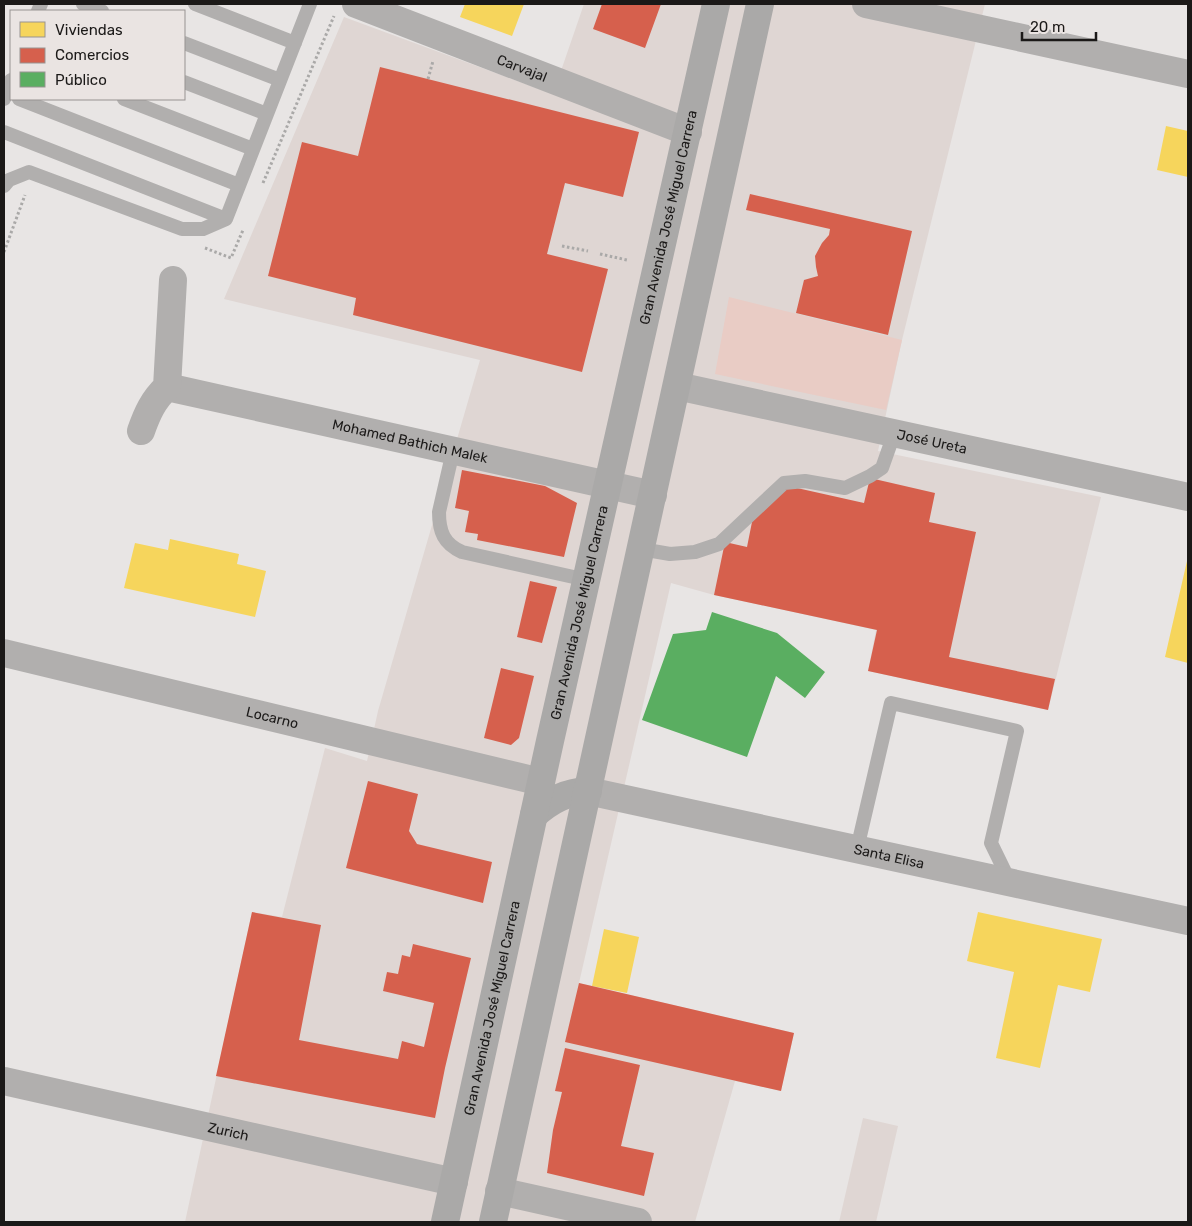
<svg xmlns="http://www.w3.org/2000/svg" width="1192" height="1226" font-family="Rubik,sans-serif">
<rect width="100%" height="100%" fill="#e8e5e4"/>
<!-- built -->
<path fill="#dfd6d3" d="M584,4H985L902,340L878,451L1101,497L1048,710L868,671L876,630L714,595L671,583L579,983L794,1033L781,1091L735,1081L695,1222H185L252,912L282,917L325,748L367,761L378,711L480,360L224,299L344,17L553,94Z
M863,1118L898,1126L876,1222H839Z"/>
<!-- green -->
<path fill="#e9ccc5" d="M729,297L902,340L886,410L715,374Z"/>
<!-- homes -->
<path fill="#f6d55c" d="M465,4H524L512,36L460,17Z
M1166,126L1188,131V177L1157,170Z
M170,539L239,554L237,564L266,571L255,617L124,588L135,543L168,550Z
M1187,561H1188V663L1165,657Z
M978,912L1102,939L1090,992L1058,985L1040,1068L996,1058L1014,972L967,961Z
M604,929L639,937L627,993L592,986Z"/>
<!-- shops -->
<path fill="#d6604d" d="M602,4H661L645,48L593,29Z
M380,67L639,132L623,197L565,183L547,254L608,269L582,372L353,315L356,298L268,276L302,142L358,156Z
M750,194L912,231L888,335L796,313L804,280L818,276L816,267L815,256L822,243L829,235L830,229L746,210Z
M462,470L545,486L577,503L564,557L477,540L478,534L465,532L469,511L455,508Z
M870,478L935,493L929,522L976,532L949,657L1055,679L1048,710L868,671L877,630L714,595L725,542L747,547L754,512L788,486L864,503Z
M530,581L557,587L542,643L517,637Z
M501,668L534,676L519,738L511,745L484,738Z
M368,781L418,794L409,831L417,844L492,862L483,903L346,868Z
M252,912L321,925L299,1040L398,1059L402,1041L424,1047L434,1003L383,991L387,972L398,974L402,955L410,957L413,944L471,958L445,1068L435,1118L216,1076Z
M579,983L794,1033L781,1091L565,1042Z
M565,1048L640,1065L621,1146L654,1153L644,1196L547,1173L553,1130L562,1092L555,1091Z"/>
<!-- public -->
<path fill="#5aae61" d="M712,612L777,633L825,672L805,698L776,676L747,757L642,720L673,634L706,630Z"/>
<g fill="none" stroke-linecap="round" stroke-linejoin="round">
<!-- path -->
<path stroke="#aaa9a8" stroke-width="3" stroke-dasharray="2.5 2.5" stroke-linecap="butt" d="M428,79L433,61
M263,183L334,16
M562,246L588,251
M205,248L231,258L243,230
M4,252L25,195
M600,254L627,260"/>
<!-- lane -->
<path stroke="#b1afae" stroke-width="14" d="M83,4L102,11
M195,4L295,43
M38,11L41,4
M184,43L280,80
M184,82L267,114
M4,99L11,80
M19,99L239,185
M124,99L253,149
M4,132L226,219
M4,186L9,180L29,172L182,229H203L226,219L310,4
M453,451L439,512C439,532 444,544 462,552L587,580
M641,549L670,554L695,552L719,544L784,483L805,481L845,488L870,476L882,468L894,434
M857,849L891,703L1017,731L991,843L1010,882"/>
<!-- street -->
<g stroke="#b1afae" stroke-width="28">
<path id="s1" d="M356,4L688,132"/>
<path d="M866,4L1188,74"/>
<path id="s2" d="M677,386L1188,497"/>
<path id="s3" d="M167,387L653,495"/>
<path d="M141,431C147,414 153,400 167,387L173,280"/>
<path id="s4" d="M4,653L541,782"/>
<path id="s5" d="M588,791L1188,921"/>
<path id="s6" d="M4,1081L454,1182"/>
<path d="M499,1191L638,1222"/>
</g>
<!-- primary -->
<g stroke="#aaa9a8" stroke-width="28">
<path d="M534,815C551,800 566,792 588,791"/>
<path id="s7" d="M445,1222L550,741L716,4"/>
<path d="M493,1222L760,4"/>
</g>
</g>
<g text-anchor="middle" dominant-baseline="central" stroke-width="5" stroke-linejoin="round" paint-order="stroke">
<!-- street labels -->
<g font-size="14" fill="#1b1918" stroke="#eae4e2">
<text stroke="none"><textPath href="#s1" startOffset="178">Carvajal</textPath></text>
<text stroke="none"><textPath href="#s7" startOffset="1029">Gran Avenida José Miguel Carrera</textPath></text>
<text stroke="none"><textPath href="#s3" startOffset="249">Mohamed Bathich Malek</textPath></text>
<text stroke="none"><textPath href="#s2" startOffset="261">José Ureta</textPath></text>
<text stroke="none"><textPath href="#s7" startOffset="624">Gran Avenida José Miguel Carrera</textPath></text>
<text stroke="none"><textPath href="#s4" startOffset="276">Locarno</textPath></text>
<text stroke="none"><textPath href="#s5" startOffset="308">Santa Elisa</textPath></text>
<text stroke="none"><textPath href="#s7" startOffset="219">Gran Avenida José Miguel Carrera</textPath></text>
<text stroke="none"><textPath href="#s6" startOffset="230">Zurich</textPath></text>
</g>
</g>
<!-- border -->
<rect width="1192" height="1226" fill="none" stroke="#1b1918" stroke-width="10"/>
<!-- legend -->
<rect x="10" y="10" width="175" height="90" fill="#eae4e2" stroke="#979391"/>
<rect x="20" y="22" width="25" height="15" fill="#f6d55c" stroke="#979391"/>
<text x="55" y="35" font-size="15" fill="#1b1918">Viviendas</text>
<rect x="20" y="48" width="25" height="15" fill="#d6604d" stroke="#979391"/>
<text x="55" y="60" font-size="15" fill="#1b1918">Comercios</text>
<rect x="20" y="72" width="25" height="15" fill="#5aae61" stroke="#979391"/>
<text x="55" y="85" font-size="15" fill="#1b1918">Público</text>
<!-- scale -->
<path d="M1022 32v8h74v-8" fill="none" stroke="#1b1918" stroke-width="2.5"/>
<text x="1030" y="32" font-size="15" fill="#1b1918" stroke="#eae4e2" stroke-width="4" paint-order="stroke">20 m</text>
</svg>
